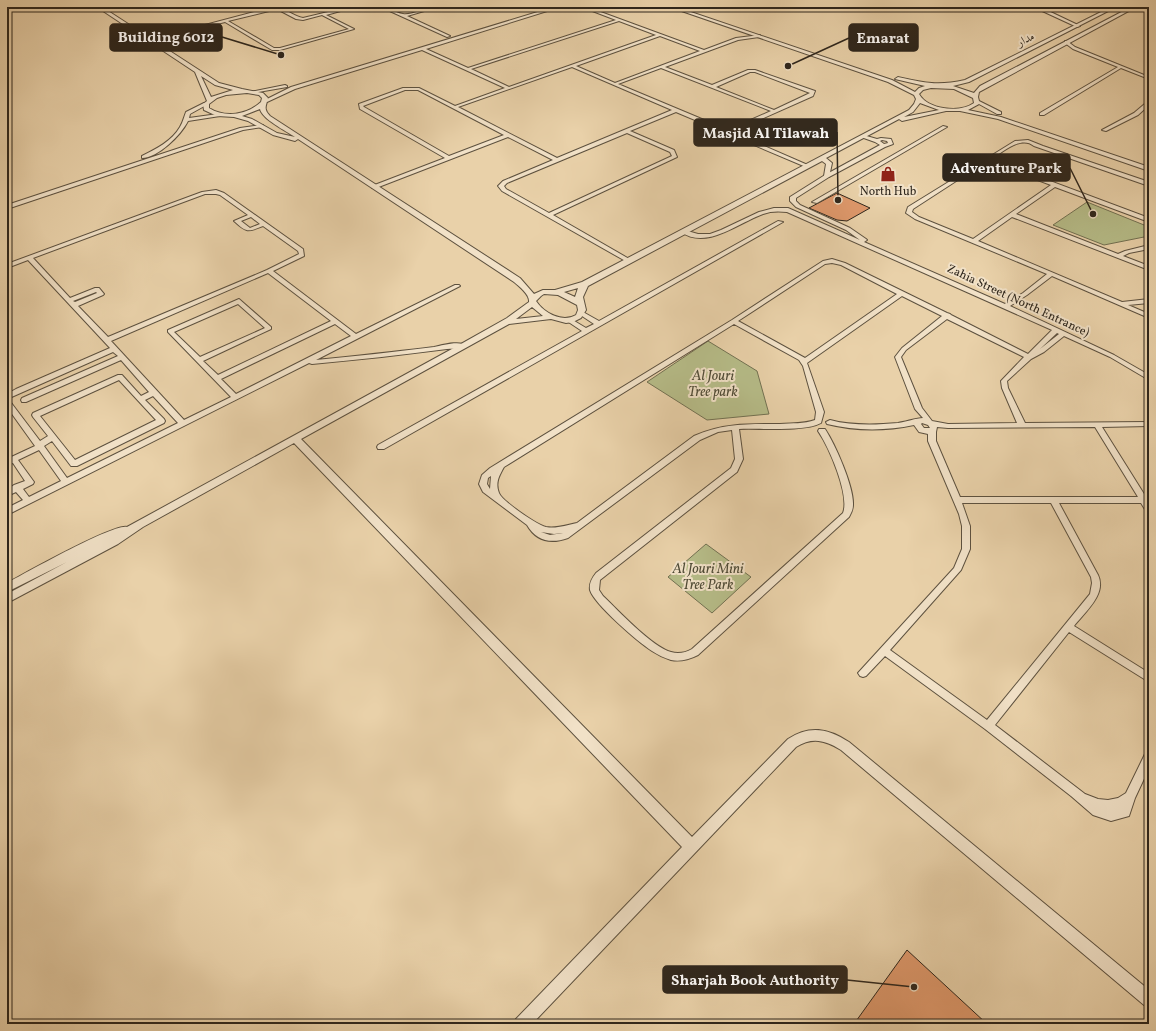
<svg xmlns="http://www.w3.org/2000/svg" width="1156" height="1031" font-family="Vollkorn,Amiri,serif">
<rect width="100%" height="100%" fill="#e9d1a9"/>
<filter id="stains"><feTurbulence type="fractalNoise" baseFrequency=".005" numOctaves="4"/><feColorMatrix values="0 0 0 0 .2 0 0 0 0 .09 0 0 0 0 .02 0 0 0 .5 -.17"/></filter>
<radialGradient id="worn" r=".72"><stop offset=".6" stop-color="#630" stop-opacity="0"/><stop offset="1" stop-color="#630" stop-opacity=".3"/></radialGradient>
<!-- green -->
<path fill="#b6bc88" stroke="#727152" d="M1087,202L1149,227V236L1104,245L1053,225Z
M708,341L757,371L769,414L707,420L647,382Z
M706,544L751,577L712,613L668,577Z"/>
<!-- building -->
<path fill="#de986b" stroke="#2e261c" d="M837,193L870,208L847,221L837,220L809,208Z
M907,950L987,1024H854Z"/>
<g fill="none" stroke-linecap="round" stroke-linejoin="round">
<defs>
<path id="minor" d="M273,7C284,7 293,16 303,18L349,7H355L326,15L354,29L280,50H272L225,22L150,41L148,40ZM277,9L296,19L303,20L322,15L349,29L280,48H274L228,21Z
M381,7C389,7 395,13 403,14C410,16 427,7 438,7L407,16L450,36L447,37Z
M554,7H560L426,49L468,68L616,20L582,7H587L704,50L736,38L760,35L759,37L738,40L665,67L712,85L748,70H755L815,91L813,96L732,132L810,166L806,167L676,112L630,131L674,150L677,157L553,215L631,260L632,261L629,263L502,191L498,186L503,181L553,160L508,137L376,188H372V186L445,158L360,109L359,104L403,88H419L455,106L505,88L422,50L295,89L267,102L263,101L291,87ZM619,21L656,35L509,87L471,69ZM660,36L700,51L615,83L576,66ZM572,67L672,110L557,158L458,107ZM661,68L771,111L728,130L618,84ZM750,72H755L810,93L774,110L716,87ZM405,90H418L504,135L449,156L364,107L363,106ZM627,133L670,152L672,156L549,213L506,189L504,186L507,183Z
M1038,7H1040L1080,26L1077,27L1038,9Z
M1065,41H1067L1075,47L1149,77V79L1121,68L1044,115H1040V113L1118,67L1073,49L1065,43Z
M285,85L287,86V87L252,93L250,92Z
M1147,102H1149V105L1138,115L1106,131L1102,130L1134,113Z
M204,103L208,104L190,114L189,118L218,114L220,115V116L188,121C181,135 158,158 142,158V156C156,149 172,141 180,127C183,122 184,117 186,112Z
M261,125H263V127L243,130L7,209V205L240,128Z
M943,126L947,127L817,203L812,202Z
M863,135L877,139L881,138L891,139L893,144L885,147L829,177L796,198V201L800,205L850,228L866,239L867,240L864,242L1005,304L1023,293L1047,274L915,219L906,213L908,207L1015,141L1028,140L1043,146L1149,182V186L1034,146C1021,135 1003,152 991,159L1149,218V222L1055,187L1016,214L1118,254L1125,251L1149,245V249L1129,253L1123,256L1149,266V270L1012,217L978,241L1122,302L1149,299V303L1128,305L1149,314V318L1052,276L1027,295L1010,306L1114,355L1149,375V380L1110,357L1064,336L1044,352L1031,359L1007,381L1008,388L1025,423L1149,422V426L1102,427L1149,502V512L1146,511L1141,503H1059L1098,575C1107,594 1085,612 1074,626L1149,673V682L1069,632L995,725L1085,794L1098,799L1108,800L1118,798L1126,793L1145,754L1149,752V768L1135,798L1129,816L1111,821L1093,815L1071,796L985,729L885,656L866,676L863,677L860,676L858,673L954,568L962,549V526L959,514L928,441V434L919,432L914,425C886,431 855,431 827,424L826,422L830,420C852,426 876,425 898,423C906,422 916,418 923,418L915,409L895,357L902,348L942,316L902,296L807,363L824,412L821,423C805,432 759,428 739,429L743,459L737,472L600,580L599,590L603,596C619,611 652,647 671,652C678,654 685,653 692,649L843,513C850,495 829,447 818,431L819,429H825C835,444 854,487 853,505C853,510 851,513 849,517L698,655C690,659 681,662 671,660C664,658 658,655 652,651C638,642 594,604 590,590C589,583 592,578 596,573L731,468L735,459L732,430L718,432L700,440L568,538C551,544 536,541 527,525L483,492L479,484L482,475L490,468L732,320L823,261L832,259L845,263L947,313L950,314L951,315L1028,354L1052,330L787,212C778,211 771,211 763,214C738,223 707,250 681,232L684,230L698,234H710L721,230L759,212L774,208H788L860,240L846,230L796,207L790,201V197L825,175L880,145L875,142L861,137V136ZM882,140L887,141L888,143L884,144L880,141ZM987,161L1051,185L973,239L919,217L912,212L913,209ZM832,263L841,265L897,294L805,358L738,321L825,264ZM947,319L1024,357L1001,381L1002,388L1017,423L948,424L932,421L922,408L901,357L906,350ZM734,324L799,360L803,366L816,412L815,420C804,424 792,423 780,424C751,424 722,423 694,436L577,523C566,525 557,529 546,527C537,525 502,501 499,493C495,483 499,476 504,467ZM1057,333L1059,334L1040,349ZM922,423L928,425L930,428H924L921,424ZM937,427L948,428L1095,427L1138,497H960L936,441V432ZM491,476L490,489L487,484L488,478ZM962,503H1051L1091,577L1092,583L1090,594L987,720L890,650L961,570L970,549V526ZM541,532L554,534L563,533L550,535Z
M216,190L224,193L303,249L304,256L273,271L356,334L455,285H459L460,286L316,360C355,356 395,352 434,347C443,345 460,340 467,346C462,350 453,348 447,349C402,355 357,360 312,364L309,363L7,515V508L23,500L16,492L7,496V490L14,485L25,481L13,463L7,465V459L35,446L7,407V400H9L40,441L48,436L33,417L32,415L33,413L118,375H122L141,396L149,392L121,360L26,402H22L21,400L22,398L118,356L113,352L7,399V394L16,389L110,348L28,260L7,268V264L202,192ZM205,194H216L220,195L248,215L234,221C247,233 248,232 263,226L298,251L299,254L267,270L108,337L78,306L103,295L104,294L99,288H95L70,298L33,258ZM251,217L260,224L250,228L241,221ZM268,273L331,321L218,375L203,361L271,329V327L239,299L168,330V332L231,397L184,420L111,341ZM96,292L97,293L75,302L73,301ZM238,304L265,328L200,357L174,332ZM335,324L351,336L236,394L221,379ZM119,380L156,420L75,460L40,416ZM153,396L178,423L67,478L44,446L52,441L71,466H77L164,423L165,421L164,419L145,400ZM39,450L61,481L29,497L23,489L33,484L34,482L18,460Z
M778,221L783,222L384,449H378L377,447L378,445L582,331L567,321V319H571L586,328L594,324L579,314V312H583L599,321Z"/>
<path id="tertiary" d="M97,7H102L219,83L242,89L263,93L268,98C266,106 263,109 270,116L520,278L534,294L543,290H555L582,282L909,110L914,104L916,99L914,95L888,82L670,7H676L892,80L915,92L919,88L925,86L895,79L898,77C925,83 938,86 965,80L1111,7H1116L969,82L953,86L974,93L980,86L1131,7H1136L979,92L978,97L979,101L1001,112V114H997L979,104L968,110L1001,117L1149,167V171L998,119L960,111H946L902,121L899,119L826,158L832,163L829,177L824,176L826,164L822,161L588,286L583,297L586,310L581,318L573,322L566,323L551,319L509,324L301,439L692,837L788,739C809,725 828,728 849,742L1149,990V1008L1144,1005L841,750C825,740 812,737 796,747L532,1024H513L516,1019L682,847L294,443L143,527L118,544L7,603V594L67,562L7,592V583C24,574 114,523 127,527L461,344L507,318L529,302C530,295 520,287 514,282L298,139L295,141L273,135L248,121L234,117L217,116L204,110L203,104L207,101L195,72ZM201,76L215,85L233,90L211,97ZM931,88L954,89L973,98L974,103C960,113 928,110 919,94L923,90ZM247,93L259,95L262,98L261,102C247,115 225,118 209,108V104L217,98L226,95ZM920,103L939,110L904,117L913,112ZM260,109C262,119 286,131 295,137L277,133L252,119L242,116ZM578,288L575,297L564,292ZM544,294L558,295L577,305L578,310L576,315C562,323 544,313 536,301L541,296ZM532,307L543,316L516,319Z"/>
<path id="motorway" d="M7,7H17L7,11Z"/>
</defs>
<!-- minor casing -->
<use href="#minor" stroke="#5d513f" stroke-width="2"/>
<!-- tertiary casing -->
<use href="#tertiary" stroke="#5d513f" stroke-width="2"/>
<!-- motorway casing -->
<use href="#motorway" stroke="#2e261c" stroke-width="2"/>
<!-- minor -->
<use href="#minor" fill="#f1e1c7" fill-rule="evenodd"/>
<!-- tertiary -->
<use href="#tertiary" fill="#f1e1c7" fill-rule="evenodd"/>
<!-- motorway -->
<use href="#motorway" fill="#e9d1a9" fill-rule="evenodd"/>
</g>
<!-- icons -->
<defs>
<symbol id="shop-bare" viewBox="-9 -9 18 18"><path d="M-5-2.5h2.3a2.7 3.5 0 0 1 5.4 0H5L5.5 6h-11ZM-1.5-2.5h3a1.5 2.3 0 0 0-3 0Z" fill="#8f2418" stroke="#f1e1c7" stroke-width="2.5" paint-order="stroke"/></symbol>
</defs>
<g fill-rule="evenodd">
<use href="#shop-bare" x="877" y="163" width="22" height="22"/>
</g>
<g text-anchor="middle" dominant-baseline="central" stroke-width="4" stroke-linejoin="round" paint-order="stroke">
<!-- far-street labels -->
<g font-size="12" fill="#2e261c" stroke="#f1e1c7">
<text transform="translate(1026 40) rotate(-26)">مدار</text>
<text transform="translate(1018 301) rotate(25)">Zahia Street (North Entrance)</text>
</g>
<!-- far-poi labels -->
<g font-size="12" fill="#2e261c" stroke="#f1e1c7">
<text x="888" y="192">North Hub</text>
</g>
<!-- park labels -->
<g font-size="14" font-style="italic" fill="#504c37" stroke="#f1e1c7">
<text x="713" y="376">Al Jouri<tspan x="713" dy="16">Tree park</tspan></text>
<text x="708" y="569">Al Jouri Mini<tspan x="708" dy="16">Tree Park</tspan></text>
</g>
</g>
<!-- callouts -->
<path fill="none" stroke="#2e261c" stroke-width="1.5" d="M281 55L222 37M788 66L849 38M838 200L837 132M1093 214L1070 168M914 987L847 980"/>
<g fill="#2e261c" stroke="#f1e1c7" stroke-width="1.5">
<circle cx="281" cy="55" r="4"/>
<circle cx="788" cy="66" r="4"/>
<circle cx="838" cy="200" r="4"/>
<circle cx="1093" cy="214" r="4"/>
<circle cx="914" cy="987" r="4"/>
</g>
<g fill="#2e261c" stroke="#2e261c" stroke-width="1.5">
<rect x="110" y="24" width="112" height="27" rx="4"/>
<rect x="849" y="24" width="69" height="27" rx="4"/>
<rect x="694" y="119" width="143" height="27" rx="4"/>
<rect x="943" y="154" width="127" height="27" rx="4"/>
<rect x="663" y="966" width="184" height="27" rx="4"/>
</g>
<g font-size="15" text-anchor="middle" font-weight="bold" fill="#fff">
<text x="166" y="42">Building 6012</text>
<text x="883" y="43">Emarat</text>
<text x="766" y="138">Masjid Al Tilawah</text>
<text x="1006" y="173">Adventure Park</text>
<text x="755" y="985">Sharjah Book Authority</text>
</g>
<!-- margin -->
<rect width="1156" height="1031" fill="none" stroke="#e9d1a9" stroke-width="24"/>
<rect x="8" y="8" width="1140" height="1015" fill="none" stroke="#2e261c" stroke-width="2"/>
<rect x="12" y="12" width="1132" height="1007" fill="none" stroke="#2e261c"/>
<rect width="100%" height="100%" filter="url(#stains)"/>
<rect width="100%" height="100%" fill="url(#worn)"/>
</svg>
